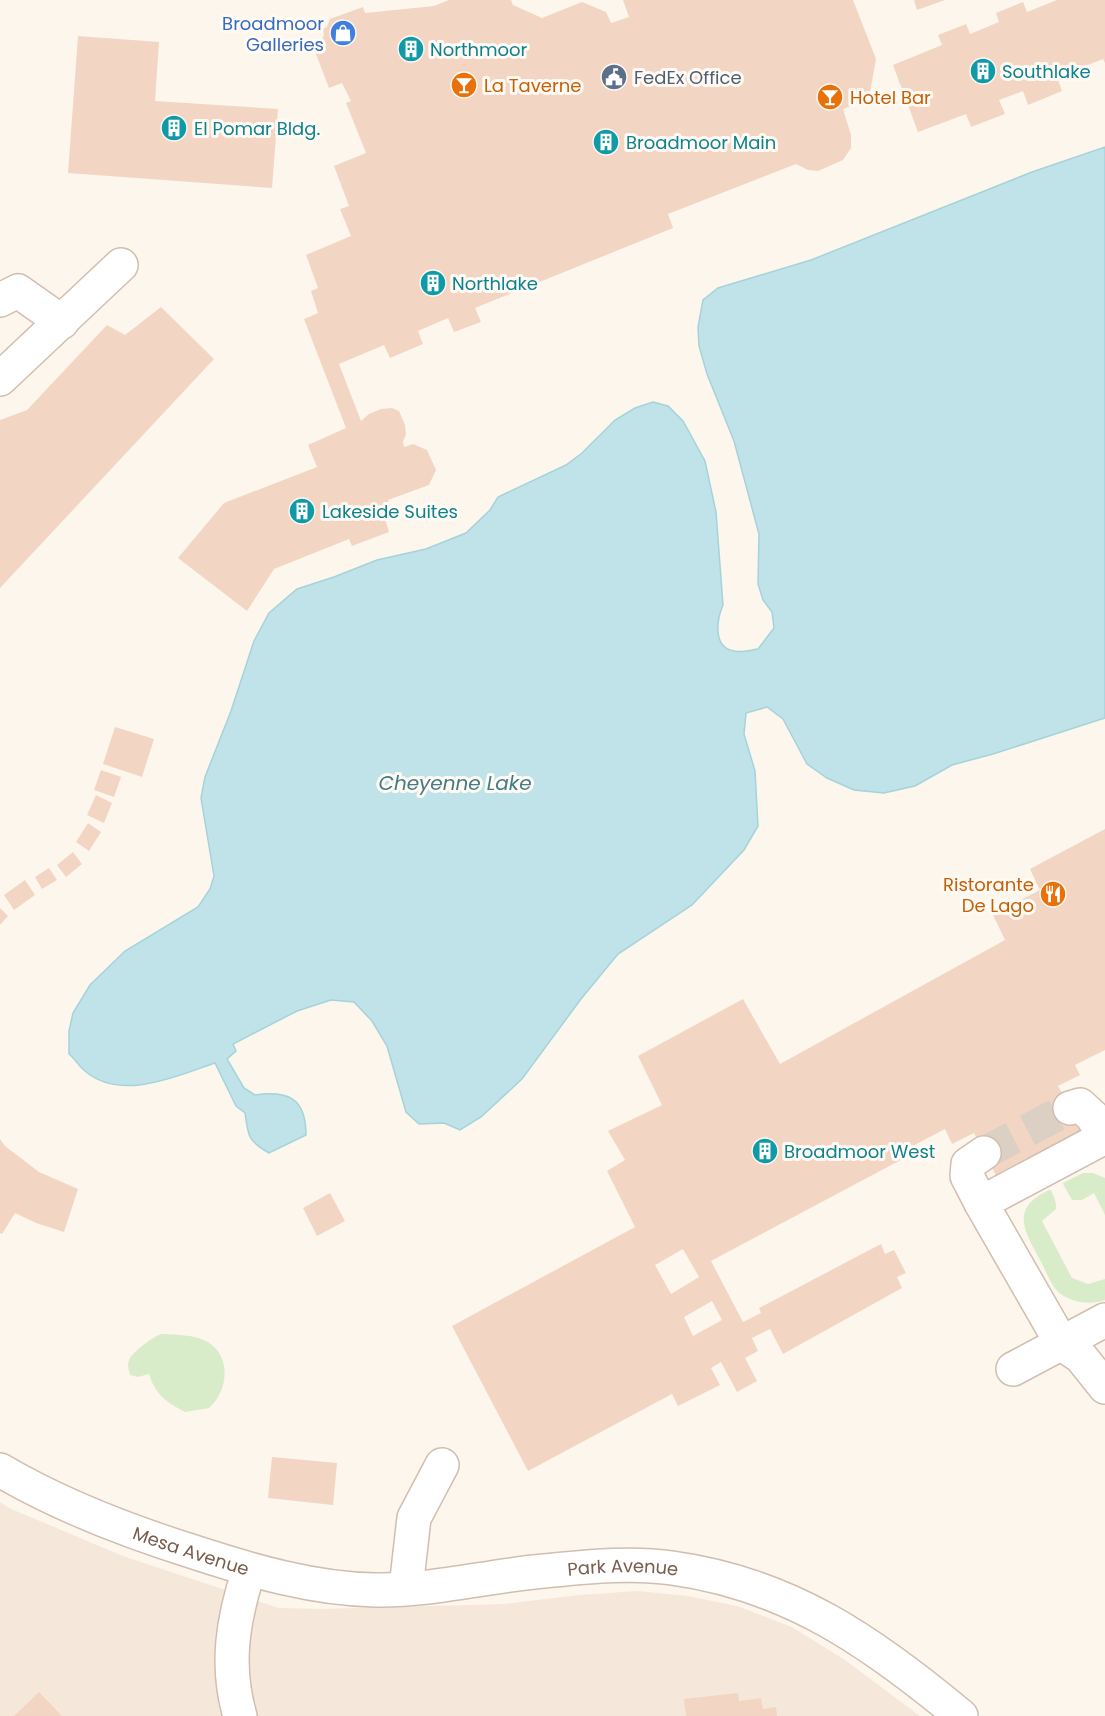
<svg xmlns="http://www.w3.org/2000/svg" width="1105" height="1716" font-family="Poppins,sans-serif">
<rect width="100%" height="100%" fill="#fdf6ec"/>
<!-- residential -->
<path fill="#f5e8da" d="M0,1502L9,1508L123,1556L279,1608L321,1609L504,1604L579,1595L637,1591L688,1596L737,1606L792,1627L845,1660L920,1716H0Z"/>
<!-- green -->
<path fill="#d8ecc9" d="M1083,1173H1093L1105,1178V1215L1094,1193L1082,1200H1072L1064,1186L1063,1183Z
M1049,1190H1051C1054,1197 1057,1203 1056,1209L1042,1221L1072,1278L1088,1284L1105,1279V1300C1090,1306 1064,1302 1054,1287C1048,1278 1044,1267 1039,1258C1023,1229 1011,1208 1049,1190Z
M161,1334C176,1335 194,1334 208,1342C232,1357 228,1391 209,1408L185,1412C167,1403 155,1394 149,1374L138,1377L130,1375C129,1370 127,1366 129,1360C132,1352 153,1337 161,1334Z"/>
<!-- water -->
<path fill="#bfe3e8" stroke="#a5d3da" stroke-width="1.5" d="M1105,147V718L993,754L952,765L915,786L884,793L854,790L827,778L807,764L783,719L767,707L746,713L744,734L755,771L758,826L744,850L692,905L618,954L581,999L522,1079L481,1117L460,1130L444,1123L419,1124L406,1112L387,1046L372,1021L354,1002L331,1000L297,1011L233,1044L236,1051L227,1059L244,1088L255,1095C289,1090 306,1099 306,1135L269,1153C248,1141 248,1136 245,1113L236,1106L215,1063C177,1076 121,1102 85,1071C79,1066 75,1059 69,1054V1031L73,1013L90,985L125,951L198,907L210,889L214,876L201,798L205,777L231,711L254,641L269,613L297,589L334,577L377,560L426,549L466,533L490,510L498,497L566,465L582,453L615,420L635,408L653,402L668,406L683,421L705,461L716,512L723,605C717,619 712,647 734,651C741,653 751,650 758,649L774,628L772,612L763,600L758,584L759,534L734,441L707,374L699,346L698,327L703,300L718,288L811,260L1032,172Z"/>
<!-- building -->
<path fill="#f3d5c3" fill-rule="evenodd" d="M449,0H511L513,5L542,18L582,2L606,12L611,23L629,17L623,0H853L876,59L869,98L843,109L851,135V148L843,160L818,171L808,170L796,164L668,214L673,228L475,308L481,322L454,332L448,318L418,331L423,344L390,358L384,345L339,364L361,421L369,414L381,409L392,408L399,411L405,425L406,435L403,441L404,447L413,444L427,450L436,470L429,485L388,500L391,509L383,512L389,532L352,546L349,539L274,569L247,611L178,558L224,503L317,467L308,445L346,428L304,319L318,313L311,291L318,288L306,255L351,236L340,209L349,206L334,166L366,153L346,103L351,101L342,83L329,88L316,54L321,51L319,46L324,35L323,29L327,27L330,19L363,7L365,13L434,6Z
M914,0H945L917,10Z
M1057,0H1105V63L1103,59L1057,77L1062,91L1028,105L1023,91L999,100L1005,114L971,127L966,114L918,132L893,65L942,45L938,35L966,24L970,34L999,22L996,13L1023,2L1027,12Z
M78,36L159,42L155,101L278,109L272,188L68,173Z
M161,307L214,359L0,588V420L27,410L107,325L125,335Z
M115,727L154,739L142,777L103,764Z
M101,770L121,777L114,797L94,790Z
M96,795L112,803L104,823L87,815Z
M88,823L101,832L89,851L76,842Z
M1105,829V1050L1075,1065L1080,1075L1058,1086L1084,1133L998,1179L974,1133L952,1144L945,1129L909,1148L912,1154L711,1261L743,1322L761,1313L759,1308L881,1244L885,1254L894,1250L906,1273L897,1277L902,1288L783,1354L770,1329L752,1338L758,1351L745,1358L757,1381L737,1392L721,1362L711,1368L720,1385L678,1406L672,1394L528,1471L452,1326L635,1227L607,1171L625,1160L608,1131L662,1105L638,1056L743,999L780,1064L1005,940L993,915L1040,890L1030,869ZM683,1249L699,1277L671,1294L655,1265ZM712,1301L722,1320L693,1336L684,1317Z
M73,852L82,864L66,877L57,865Z
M49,868L57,880L42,889L35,877Z
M25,880L35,895L14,910L4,895Z
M0,908L8,916L0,925Z
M0,1139L5,1146L39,1172L78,1189L64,1232L36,1223L15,1213L2,1234L0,1233Z
M330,1193L345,1221L317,1236L303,1208Z
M272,1457L337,1463L333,1505L268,1498Z
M39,1692L62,1716H14Z
M738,1693L739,1701L761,1698L763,1709L776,1707L777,1716H686L684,1699Z"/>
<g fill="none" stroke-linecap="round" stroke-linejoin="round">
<!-- minor-tunnel -->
<path stroke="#dcd0c4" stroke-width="33" stroke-dasharray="33 16" stroke-linecap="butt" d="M984,1153L1070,1108"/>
<defs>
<g id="minor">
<path d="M0,300L18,291L62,322"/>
<path d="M0,379L121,265"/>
<path d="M1070,1108L1080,1105L1092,1116L1104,1136"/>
<path d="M1105,1137L981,1203L1062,1344L1081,1357L1105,1387"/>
<path d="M981,1203L967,1176L968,1164L984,1153"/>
<path d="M1013,1369L1105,1320"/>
<path id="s1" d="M0,1470C61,1506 127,1531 194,1552C252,1571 314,1589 375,1590C432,1591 487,1576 544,1571C586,1567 630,1562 672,1568C789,1584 872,1642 961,1716"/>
<path d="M406,1588L414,1518L442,1465"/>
<path d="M240,1716C225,1665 233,1619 249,1570"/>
</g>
</defs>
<!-- minor casing -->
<use href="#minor" stroke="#d1beb0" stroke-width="36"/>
<!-- minor -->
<use href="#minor" stroke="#fff" stroke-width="33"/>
</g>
<!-- icons -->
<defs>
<symbol id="shop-disc" viewBox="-11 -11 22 22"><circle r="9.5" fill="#3f7fe0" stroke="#fffaf3"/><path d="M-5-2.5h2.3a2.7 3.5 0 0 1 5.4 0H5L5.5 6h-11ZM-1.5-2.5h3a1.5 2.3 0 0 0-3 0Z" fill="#fff"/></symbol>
<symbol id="building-disc" viewBox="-11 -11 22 22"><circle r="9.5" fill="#0f9aa8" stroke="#fffaf3"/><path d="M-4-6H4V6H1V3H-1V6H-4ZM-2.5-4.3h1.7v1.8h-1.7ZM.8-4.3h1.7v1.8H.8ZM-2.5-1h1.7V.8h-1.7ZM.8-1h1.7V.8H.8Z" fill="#fff"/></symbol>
<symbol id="civic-disc" viewBox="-11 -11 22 22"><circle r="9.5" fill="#5c6f8a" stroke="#fffaf3"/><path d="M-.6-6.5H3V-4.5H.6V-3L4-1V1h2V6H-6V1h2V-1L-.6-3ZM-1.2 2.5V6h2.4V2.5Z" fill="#fff"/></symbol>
<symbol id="bar-disc" viewBox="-11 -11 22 22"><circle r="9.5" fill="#e8710a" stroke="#fffaf3"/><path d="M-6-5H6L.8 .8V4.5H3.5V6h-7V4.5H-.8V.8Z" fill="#fff"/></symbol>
<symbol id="restaurant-disc" viewBox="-11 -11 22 22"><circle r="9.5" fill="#e8710a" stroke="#fffaf3"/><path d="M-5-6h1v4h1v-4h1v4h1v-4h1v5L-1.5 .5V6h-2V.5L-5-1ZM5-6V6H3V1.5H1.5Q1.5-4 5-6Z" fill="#fff"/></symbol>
</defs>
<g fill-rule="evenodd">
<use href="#shop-disc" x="328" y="18" width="30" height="30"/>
<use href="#building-disc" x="396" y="34" width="30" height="30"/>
<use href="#building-disc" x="968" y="56" width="30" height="30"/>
<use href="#civic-disc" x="599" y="62" width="30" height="30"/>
<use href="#bar-disc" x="449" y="70" width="30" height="30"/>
<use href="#bar-disc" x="815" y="82" width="30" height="30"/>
<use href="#building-disc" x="159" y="113" width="30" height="30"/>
<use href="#building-disc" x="591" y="127" width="30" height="30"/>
<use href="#building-disc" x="418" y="268" width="30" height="30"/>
<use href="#building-disc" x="287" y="496" width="30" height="30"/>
<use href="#restaurant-disc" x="1038" y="879" width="30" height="30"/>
<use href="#building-disc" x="750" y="1136" width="30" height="30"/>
</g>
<g text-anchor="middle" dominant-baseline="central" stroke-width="6" stroke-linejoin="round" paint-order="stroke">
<!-- shop labels -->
<g font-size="18" fill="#366cbe" stroke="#fffaf3" text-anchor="end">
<text x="324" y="23">Broadmoor<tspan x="324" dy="21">Galleries</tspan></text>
</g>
<!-- culture labels -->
<g font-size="18" fill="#0d838f" stroke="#fffaf3" text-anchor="start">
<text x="430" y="49">Northmoor</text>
<text x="1002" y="71">Southlake</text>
<text x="194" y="128">El Pomar Bldg.</text>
<text x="626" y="142">Broadmoor Main</text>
<text x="452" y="283">Northlake</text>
<text x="322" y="511">Lakeside Suites</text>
<text x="784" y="1151">Broadmoor West</text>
</g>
<!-- service labels -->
<g font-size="18" fill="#4e5e75" stroke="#fffaf3" text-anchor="start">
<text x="634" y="77">FedEx Office</text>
</g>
<!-- food labels -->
<g font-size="18" fill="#c56008" stroke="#fffaf3" text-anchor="start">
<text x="484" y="85">La Taverne</text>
<text x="850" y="97">Hotel Bar</text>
<text x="1034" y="884" text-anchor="end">Ristorante<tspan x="1034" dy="21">De Lago</tspan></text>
</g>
<!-- street labels -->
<g font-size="18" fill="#7a5c4d" stroke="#fffaf3">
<text stroke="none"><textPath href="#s1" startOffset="208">Mesa Avenue</textPath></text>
<text stroke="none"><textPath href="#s1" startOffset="646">Park Avenue</textPath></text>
</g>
<!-- water labels -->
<g font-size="20" font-style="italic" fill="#437c86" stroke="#fffaf3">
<text x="455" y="783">Cheyenne Lake</text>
</g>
</g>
</svg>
